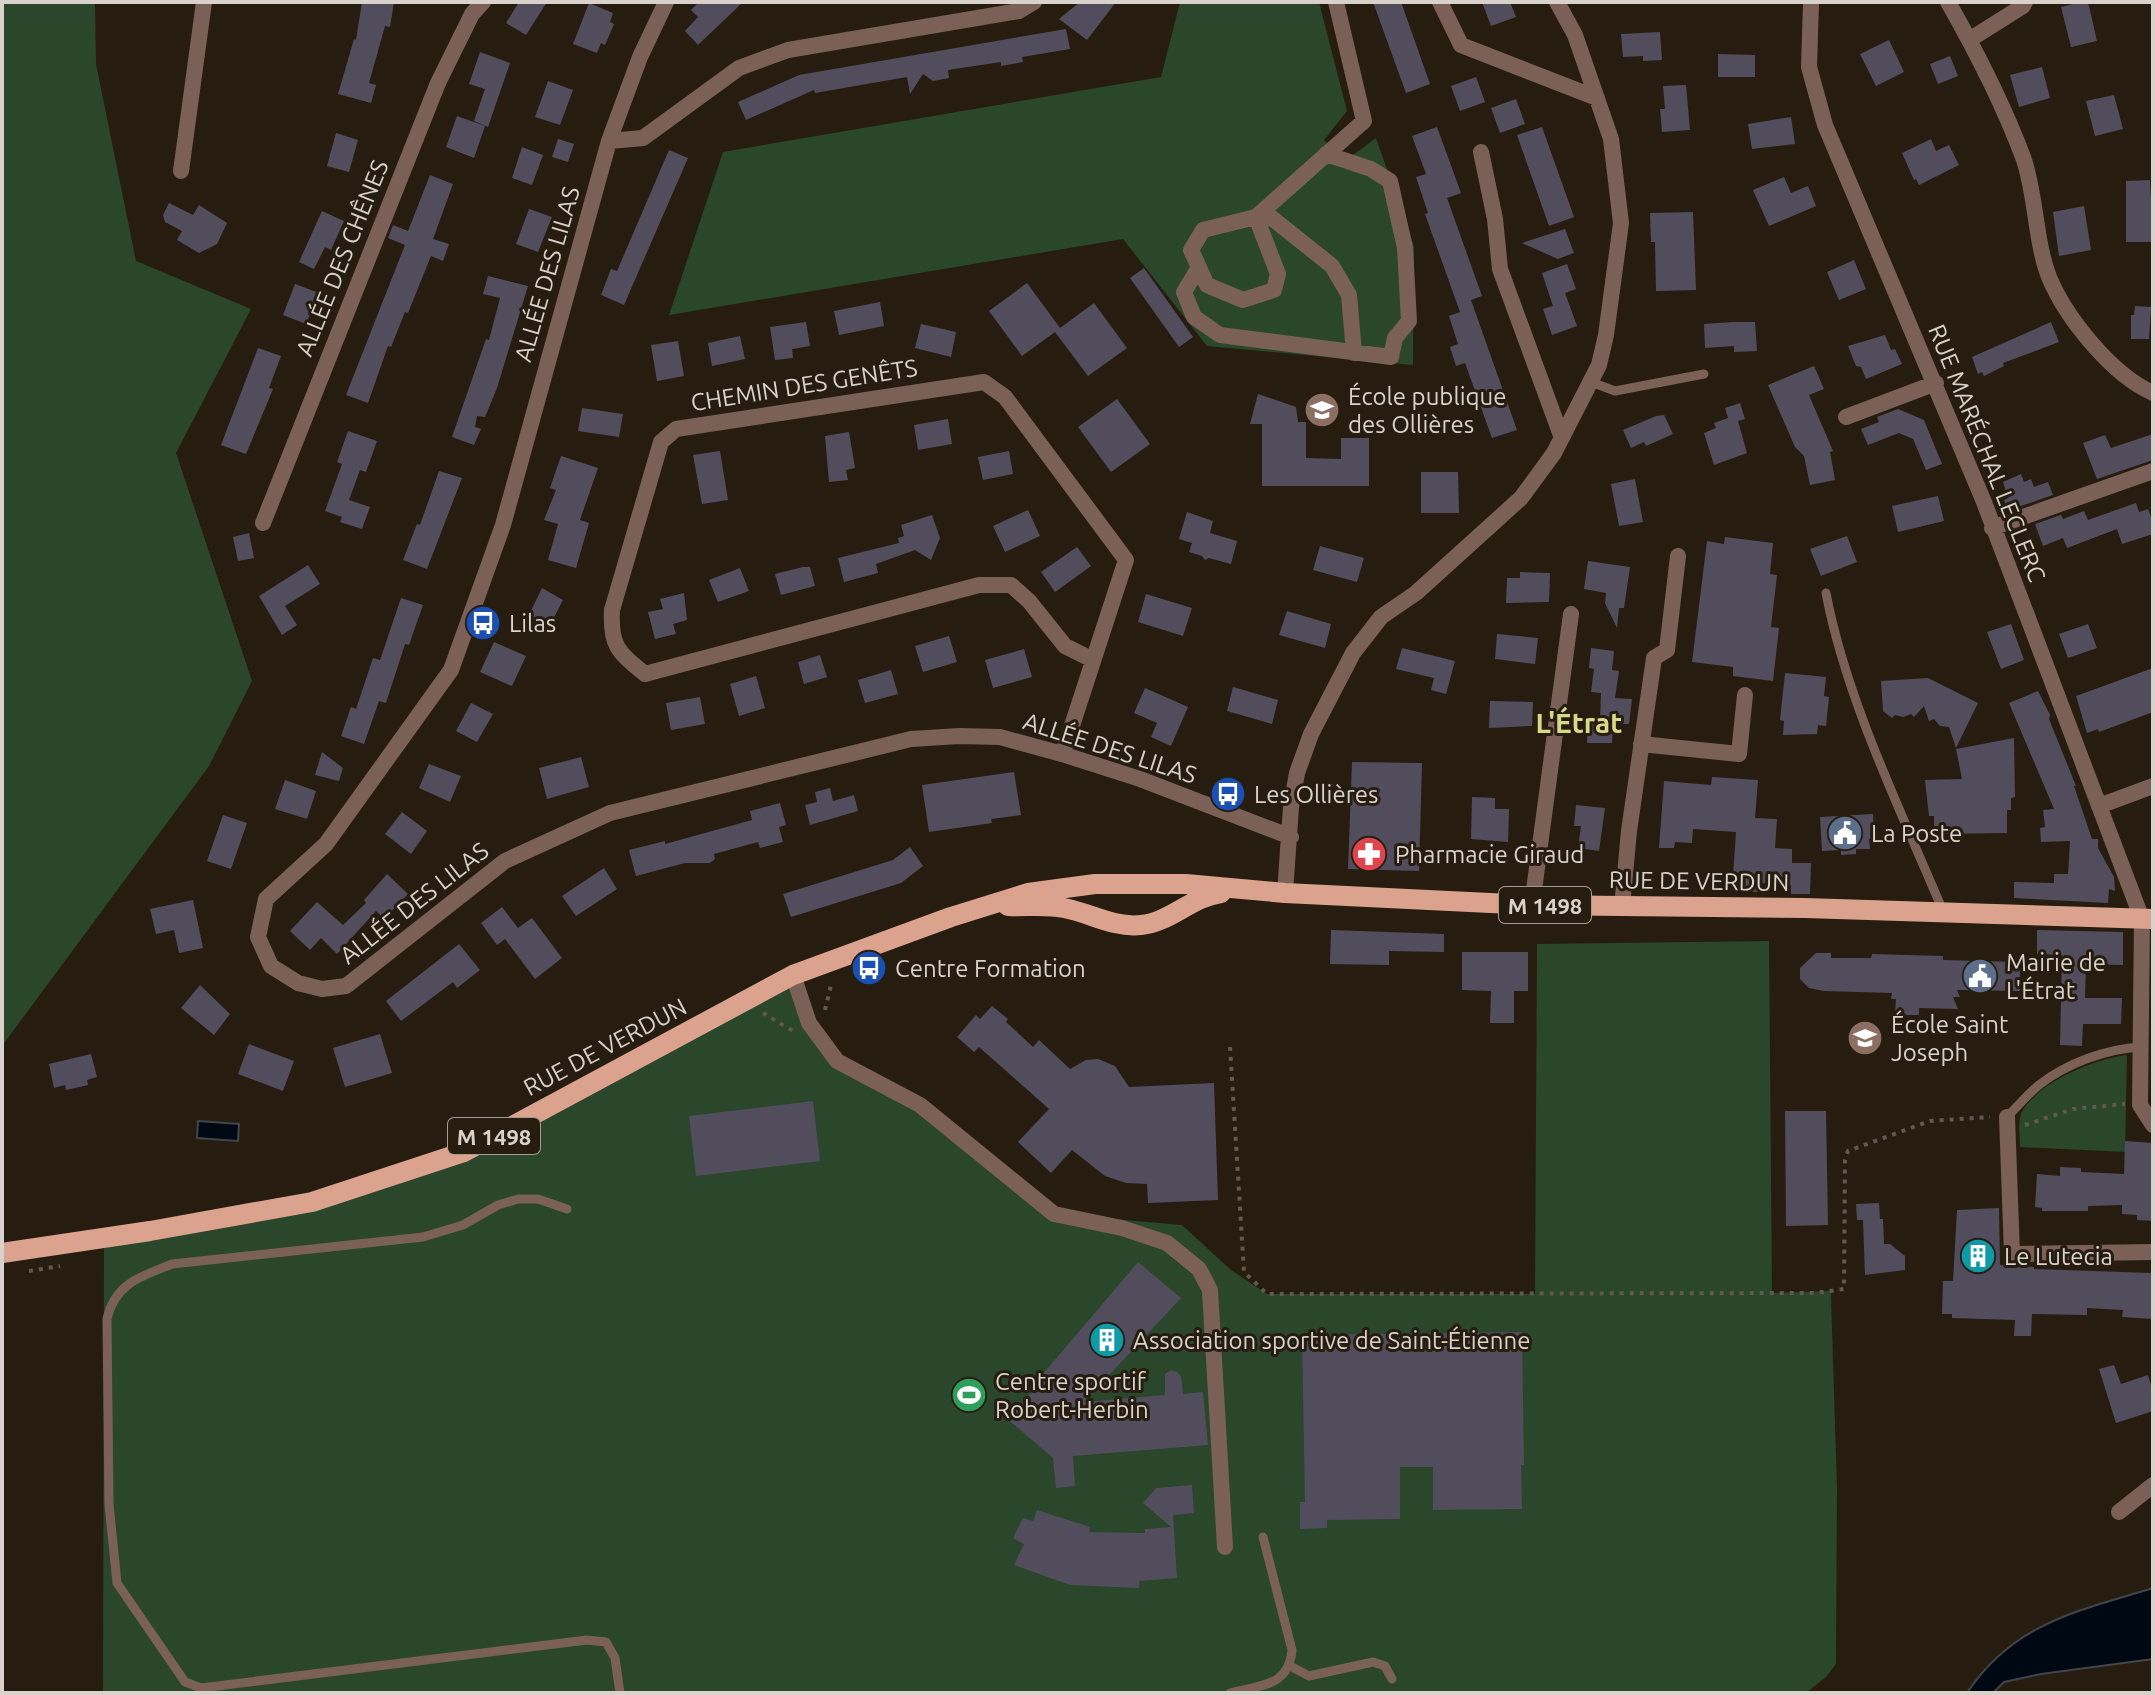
<svg xmlns="http://www.w3.org/2000/svg" width="2155" height="1695" font-family="Ubuntu,sans-serif">
<rect width="100%" height="100%" fill="#261d10"/>
<!-- green -->
<path fill="#2a462b" d="M2,2H95L96,64L136,261L251,309L176,453L252,681L209,766L2,1046Z
M1180,2H1319L1347,111L1324,140L1346,160L1376,138L1414,246L1413,365L1207,346L1123,239L669,315L723,152L1161,77Z
M1769,941L1772,1293L1831,1291V1298L1837,1488L1836,1664L1826,1677L1806,1693H103L104,1238L312,1202L464,1152L793,975L837,1061L920,1105L1054,1214L1182,1225L1231,1270L1267,1294H1535L1537,944Z
M2127,1055L2125,1152L2020,1147C2020,1136 2017,1119 2023,1110C2041,1081 2094,1059 2127,1055Z"/>
<!-- water -->
<path fill="#000813" stroke="#41454a" stroke-width="2" d="M198,1121L239,1124L238,1141L197,1138Z
M2153,1588V1659L2041,1674L2004,1682L1993,1693H1967C2013,1623 2078,1611 2153,1588Z"/>
<!-- building -->
<path fill="#514d5d" d="M362,2H394L390,27L385,26L369,83L376,85L371,103L338,94L354,39L356,40Z
M519,2H547L526,35L506,23Z
M699,2H743L698,45L685,31L698,17L691,10Z
M1080,2H1116L1087,40L1059,19Z
M1373,2H1401L1430,84L1406,93Z
M1482,2H1510L1516,17L1491,26Z
M2081,2H2087L2089,6L2097,41L2071,47L2061,7Z
M589,3L613,13L610,22L614,24L605,45L601,43L597,53L573,44Z
M1066,29L1070,49L1022,57L1023,62L1001,66V62L948,70L949,78L933,81L923,74L910,94L907,77L815,93L814,90L746,120L738,102L799,75Z
M1660,32L1662,60L1643,61V56L1623,57L1621,34Z
M1889,40L1904,72L1876,86L1860,54Z
M480,52L510,63L488,127L474,121L485,89L469,84Z
M1718,54L1755,55V77H1718Z
M1950,56L1958,76L1938,84L1930,64Z
M2042,67L2050,98L2019,107L2010,75Z
M1476,77L1485,102L1460,111L1451,86Z
M548,81L573,90L560,125L535,117Z
M1686,85L1690,130L1662,132L1660,109H1665L1663,86Z
M2114,95L2123,129L2095,136L2086,101Z
M1516,99L1525,124L1500,133L1491,108Z
M457,116L485,126L474,158L446,147Z
M1791,117L1795,144L1752,149L1748,124Z
M1437,127L1461,193L1447,198L1482,296L1471,300L1517,430L1492,438L1465,363L1456,366L1450,347L1458,344L1449,316L1460,312L1425,214L1428,213L1416,177L1426,174L1412,136Z
M1542,127L1574,217L1549,226L1517,135Z
M336,133L358,140L349,172L327,166Z
M558,139L574,144L568,162L552,157Z
M1931,139L1936,151L1949,145L1959,165L1919,185L1916,179L1914,180L1902,153Z
M522,147L543,155L532,185L512,178Z
M669,150L688,158L624,305L601,295L611,269L617,271Z
M430,175L453,184L433,239L449,244L443,261L431,256L408,313L405,312L391,347L388,346L368,403L346,395L405,245L388,238L393,225L408,231Z
M1784,177L1791,193L1808,186L1816,206L1769,226L1753,190Z
M2150,180L2153,242H2126V181Z
M169,203L193,215L199,205L227,223L217,244L199,253L177,240L182,231L165,222L163,215Z
M2084,206L2091,250L2059,256L2053,212Z
M529,209L552,217L538,252L516,244Z
M322,211L344,221L331,250L325,247L314,269L299,262Z
M1693,212L1696,290L1656,291L1655,242H1651L1650,213Z
M1565,229L1574,253L1558,259L1522,243Z
M1854,260L1866,289L1839,300L1827,272Z
M1567,264L1576,289L1565,293L1577,326L1552,335L1543,309L1553,306L1542,273Z
M1144,268L1193,337L1179,347L1130,278Z
M488,276L528,286L497,388L485,417L477,416L475,427L481,429L474,445L452,437L486,339L489,340L500,298L483,294Z
M1027,283L1060,328L1094,303L1127,348L1088,376L1055,332L1022,356L989,311Z
M295,284L319,293L306,324L283,315Z
M880,302L884,326L839,335L834,311Z
M2135,306L2151,307L2149,339H2131V315H2134Z
M806,322L810,346L792,349L793,358L775,360L770,327Z
M1733,322H1755L1757,351L1734,352V346L1705,348L1704,324Z
M2051,322L2059,342L2003,363L2004,366L1984,376L1982,372L1978,374L1972,357Z
M921,324L956,332L951,357L915,348Z
M1885,335L1891,350L1895,349L1902,364L1866,379L1861,367L1856,366L1848,346Z
M740,336L745,359L712,366L708,343Z
M678,341L684,376L657,381L651,345Z
M258,348L281,356L269,388L273,389L246,454L221,445Z
M1814,366L1824,389L1809,395L1833,451L1830,452L1835,480L1810,485L1804,456L1795,447L1768,385Z
M1258,394L1296,407L1298,422H1306V458L1341,459V438H1369V486H1262V424H1250Z
M1117,399L1150,444L1111,472L1078,427Z
M1740,403L1745,419L1738,421L1747,453L1714,465L1704,433L1716,428L1714,423L1728,418L1725,408Z
M582,408L623,414L619,437L578,431Z
M1898,409L1924,420L1942,464L1926,470L1913,439L1899,433L1868,445L1861,429L1879,422L1877,417Z
M1664,415L1673,434L1646,446L1644,442L1631,448L1623,430L1656,416Z
M948,419L952,444L918,450L914,425Z
M348,431L377,441L366,472L360,470L349,500L370,507L362,529L340,522L342,517L325,511L342,464L337,462Z
M849,432L855,468L846,470L848,480L829,482L825,436Z
M2153,434V460L2097,479L2083,443L2105,435L2111,448Z
M720,451L728,500L702,504L693,455Z
M1009,451L1013,474L983,480L978,457Z
M561,456L598,468L580,520L589,523L576,568L548,560L558,524L544,520L556,490L550,488Z
M439,471L462,478L427,569L403,560L417,524L420,525Z
M1421,472H1458L1459,513H1421Z
M2021,474L2024,482L2031,479L2034,487L2048,482L2053,495L2007,511L2004,500L2008,498L2003,482Z
M1635,479L1643,522L1619,526L1611,484Z
M1938,496L1944,521L1898,532L1892,506Z
M2136,503L2139,512L2148,509L2153,523V534L2122,544L2117,529L2067,548L2063,538L2043,546L2035,524L2061,515L2063,519L2084,511L2088,520Z
M1028,510L1040,536L1005,552L993,526Z
M1187,512L1213,521L1210,533L1237,541L1231,564L1209,558L1205,560L1202,556L1189,552L1192,543L1179,539Z
M932,515L940,538L931,560L915,550L876,564L878,573L844,582L838,558L899,543L898,538L904,536L901,525Z
M249,533L254,558L238,561L233,537Z
M1847,536L1857,562L1821,576L1810,549Z
M1725,537L1773,543L1770,574L1777,575L1771,627L1779,628L1773,681L1733,676V667L1692,662L1707,541L1724,544Z
M1320,546L1364,558L1357,582L1313,570Z
M1077,547L1091,566L1055,592L1041,572Z
M1588,561L1630,567L1624,608H1619L1617,628L1605,603L1606,593L1584,589Z
M308,565L320,584L285,606L297,625L282,635L259,596Z
M803,567H810L815,586L781,595L775,574Z
M740,568L749,591L718,602L709,580Z
M1520,572L1550,573L1549,602L1506,603L1507,578H1520Z
M542,588L563,600L547,631L526,621Z
M684,593L687,620L673,624L676,634L655,639L648,612L663,609L660,599Z
M1146,594L1192,608L1183,636L1138,622Z
M401,598L423,605L409,645L405,644L386,703L379,701L364,744L341,736L351,707L356,709L373,658L380,660Z
M1287,611L1331,624L1325,648L1279,635Z
M2011,624L2024,660L2001,669L1987,632Z
M2088,624L2097,648L2068,658L2059,634Z
M1497,634L1538,638L1535,664L1495,659Z
M949,636L957,662L923,672L915,646Z
M494,642L526,656L512,686L480,672Z
M1402,648L1455,661L1446,694L1431,690L1434,678L1396,669Z
M1591,648L1614,651L1612,670L1619,671L1615,698L1632,699L1629,724H1613L1612,743H1587L1588,722H1600L1601,693L1591,692L1594,669L1589,668Z
M1024,649L1032,677L993,688L985,660Z
M820,655L827,677L804,684L798,662Z
M2153,668V712L2099,732L2098,729L2087,733L2076,696Z
M891,670L898,694L865,703L858,680Z
M1785,673L1826,677L1824,696L1829,697L1826,726L1818,725L1817,734L1783,735L1784,721L1780,720Z
M756,676L765,708L739,716L730,684Z
M1928,678L1978,703L1956,748L1949,727L1940,726L1934,719L1929,721L1924,706L1914,717L1911,714L1903,717L1895,715L1892,718L1883,711L1881,681Z
M1233,687L1278,700L1272,724L1227,711Z
M1145,688L1188,707L1171,746L1151,737L1157,723L1134,713Z
M2038,691L2050,715L2049,719L2076,786H2074L2092,839H2098V848L2114,877L2115,891L2109,889L2108,903L2014,898V882L2054,883V874H2068L2070,841L2041,842L2040,828L2045,827L2043,810L2054,809L2009,703Z
M700,697L705,724L671,730L666,703Z
M1490,701L1533,702L1532,726L1489,728Z
M471,703L493,714L477,742L456,731Z
M2014,738L2015,797L2011,798V810H2007V833L1934,834V816H1929L1925,780L1962,779L1956,749Z
M322,752L343,768L339,781L315,775Z
M581,757L589,787L547,799L539,768Z
M1352,762L1422,763L1419,871L1348,869Z
M429,764L461,776L450,802L419,788Z
M1014,772L1021,815L991,819L992,823L929,832L922,785Z
M1712,777L1758,780L1755,818L1777,819L1775,848L1792,849V863H1811L1810,894H1791V885L1761,883L1760,892L1732,891L1736,832L1693,829L1692,843L1675,842L1674,848H1659L1664,781L1711,785Z
M285,780L316,791L307,819L275,809Z
M830,788L833,801L854,795L858,811L810,825L805,805L817,802L815,792Z
M1472,797L1495,798V809H1509L1508,842L1471,839Z
M780,803L786,825L779,827L783,842L760,848L758,842L714,854L715,859L710,863H685L636,876L629,850L665,841V844L752,820L750,811Z
M1576,805L1605,808L1599,851L1578,848L1581,826H1574Z
M402,812L427,831L411,854L385,834Z
M1873,814L1874,839H1869L1870,849H1856V854L1841,855V850L1822,851L1820,817Z
M223,815L247,823L231,869L207,861Z
M910,847L923,866L901,883L791,917L783,894L893,860Z
M604,868L617,889L576,916L562,896Z
M387,874L408,894L384,919L376,911L337,954L321,938L310,950L290,931L317,902L343,925L366,903L364,900Z
M193,900L203,948L179,953L174,930L156,934L150,909Z
M502,907L518,928L532,918L562,958L535,979L505,939L497,945L481,923Z
M1331,930L1444,934V952L1389,951V965L1330,964Z
M2037,930L2123,932V965L2086,964L2085,998H2122L2121,1024H2083L2082,1046L2060,1045L2062,955L2037,954Z
M459,944L480,970L457,988L453,982L401,1021L386,1001Z
M1462,952H1528V991H1514V1023H1490L1491,991L1462,990Z
M1816,953H1831V958H1871L1872,954L1943,956V960L2020,962V991L1957,990L1960,997H1953L1958,1009L1919,1008V1015H1895L1896,999H1891L1892,993L1824,991L1809,988L1800,979V968Z
M200,985L230,1014L214,1035L181,1008Z
M992,1006L1008,1019L1006,1022L1033,1047L1039,1040L1070,1069L1086,1060L1098,1059L1115,1066L1129,1087L1214,1083L1218,1200L1148,1203L1147,1184L1126,1183L1105,1176L1072,1150L1051,1173L1018,1142L1049,1109L979,1047L974,1052L957,1037L976,1015L980,1019Z
M380,1034L392,1073L345,1087L333,1048Z
M249,1044L294,1061L283,1091L238,1074Z
M91,1054L97,1077L87,1080L88,1085L66,1090L65,1085L54,1088L49,1064Z
M813,1101L820,1161L696,1176L689,1116Z
M1785,1111H1826L1828,1225L1786,1226Z
M2125,1141L2153,1143V1221L2137,1220V1215L2122,1214V1205L2088,1206V1211H2042V1208L2035,1207L2037,1174L2060,1176V1167L2081,1168V1172L2124,1174Z
M1879,1203L1880,1219H1883L1884,1244H1890L1905,1256V1270L1865,1275L1863,1220H1857L1856,1204Z
M1999,1208L2000,1265L2034,1267V1269L2152,1273L2153,1319L2122,1317L2123,1310L2087,1308V1315L2032,1314L2031,1336H2014L2015,1320L1952,1318V1314H1942L1943,1281H1953L1957,1210Z
M1138,1262L1181,1298L1084,1402L1165,1395V1374L1171,1370L1177,1372L1181,1376L1183,1394L1203,1392L1208,1445L1073,1456L1075,1486L1056,1488L1053,1458L996,1409L1019,1407L1039,1383L1037,1381Z
M1522,1332L1524,1465H1521L1522,1509L1433,1510V1467H1400V1519L1327,1520V1528L1300,1529V1502H1305L1302,1335Z
M2114,1365L2121,1384L2148,1375L2153,1392V1411L2116,1423L2099,1369Z
M1192,1485L1194,1513L1173,1515L1177,1578L1139,1581V1588L1070,1585L1014,1565L1024,1544L1013,1538L1023,1518L1033,1521L1037,1510L1090,1527L1089,1532L1145,1533V1529L1171,1527L1143,1503L1156,1488Z"/>
<g fill="none" stroke-linecap="round" stroke-linejoin="round">
<!-- path -->
<path stroke="#61594e" stroke-width="4" stroke-dasharray="4 6" stroke-linecap="butt" d="M825,1010L832,981
M763,1013L793,1031
M1230,1047L1244,1272L1267,1294L1815,1293L1844,1289L1845,1160L1848,1151L1930,1121L1990,1117
M2025,1125L2073,1109L2125,1104
M29,1271L60,1266"/>
<!-- lane -->
<path stroke="#7b6057" stroke-width="9" d="M1591,382L1615,391L1704,374
M1826,593C1846,699 1901,811 1943,911
M2007,1117C2018,1106 2028,1094 2039,1085C2067,1063 2106,1049 2141,1047
M567,1209L538,1199H518L498,1205L463,1225L423,1237L172,1264C142,1276 115,1283 107,1319L109,1504L117,1583L185,1682L201,1688L587,1640L606,1642L615,1658L620,1693
M1290,1666L1309,1676L1373,1662L1385,1666L1392,1679
M1230,1693C1260,1685 1289,1687 1292,1650L1263,1537"/>
<!-- street -->
<path stroke="#7b6057" stroke-width="16" d="M666,2L640,57L609,141L503,525L451,670L326,844L266,899L258,937L271,966L298,983L322,989L346,986L505,861L610,813L911,739L959,736L1000,737L1062,754L1140,779L1291,837
M1440,2L1461,45L1597,98
M1811,2L1809,67L1825,125L1984,502L2142,919L2140,1105L2153,1125
M1948,2C1976,51 2003,104 2023,157C2036,193 2035,241 2049,277C2066,318 2112,375 2153,393
M1969,40L2023,6L2025,2
M609,141L643,138L739,68L788,50L1019,11L1034,2
M1481,152L1495,219L1500,269L1562,438
M181,171L204,2
M1263,211L1332,266L1349,295L1354,353
M1256,217L1278,274L1274,290L1243,300L1207,285L1191,250L1203,230L1256,217L1364,121L1336,2
M1199,267L1184,292L1194,317L1220,335L1391,357L1395,338L1409,321L1405,248L1390,181L1371,169L1326,154
M1846,417L1936,383
M263,523L438,83L472,14L483,2
M1992,528L2153,471
M1641,744L1739,754L1745,695
M1062,754L1067,741L1126,560L1005,397L984,382L676,429L661,442L612,610C610,646 618,652 645,674L979,585H1011L1029,601L1065,646L1093,660
M2099,806L2153,786
M1285,893L1291,807L1297,773L1311,734L1353,653L1381,617L1416,593L1521,498L1554,453L1599,365L1606,335L1621,223L1611,139L1575,35L1557,2
M1532,905L1571,614
M1622,907L1629,831L1654,658L1667,650L1678,556
M793,975L809,1023L837,1061L920,1105L1054,1214L1122,1228L1167,1243L1199,1269L1210,1290L1225,1547
M2007,1117L2012,1254L2153,1252
M2119,1512L2153,1485"/>
<!-- primary -->
<path stroke="#dba38e" stroke-width="20" d="M1008,906C1026,907 1046,904 1064,908C1091,913 1113,928 1141,925C1171,922 1191,897 1221,893
M2,1253L150,1231L312,1202L464,1152L793,975L951,917L1028,893L1095,884H1186L1285,893L1532,905L1805,908L2153,919"/>
</g>
<!-- icons -->
<defs>
<symbol id="school-disc" viewBox="-11 -11 22 22"><circle r="9.5" fill="#8d6e63" stroke="#261d10"/><path d="M0-5L7-2L0 1L-7-2ZM-4 1L0 2.5L4 1V4Q0 6-4 4Z" fill="#fff"/></symbol>
<symbol id="bus-disc" viewBox="-11 -11 22 22"><circle r="9.5" fill="#1a4fb4" stroke="#261d10"/><path d="M-5-6H5V4H4V6H2V4H-2V6H-4V4H-5ZM-3.5-4V0h7V-4ZM-3.5 1.2v1.5H-2V1.2ZM2 1.2v1.5H3.5V1.2Z" fill="#fff"/></symbol>
<symbol id="civic-disc" viewBox="-11 -11 22 22"><circle r="9.5" fill="#5c6f8a" stroke="#261d10"/><path d="M-.6-6.5H3V-4.5H.6V-3L4-1V1h2V6H-6V1h2V-1L-.6-3ZM-1.2 2.5V6h2.4V2.5Z" fill="#fff"/></symbol>
<symbol id="pharmacy-disc" viewBox="-11 -11 22 22"><circle r="9.5" fill="#e0444e" stroke="#261d10"/><path d="M-2-6h4v4h4v4h-4v4h-4v-4h-4v-4h4Z" fill="#fff"/></symbol>
<symbol id="building-disc" viewBox="-11 -11 22 22"><circle r="9.5" fill="#0f9aa8" stroke="#261d10"/><path d="M-4-6H4V6H1V3H-1V6H-4ZM-2.5-4.3h1.7v1.8h-1.7ZM.8-4.3h1.7v1.8H.8ZM-2.5-1h1.7V.8h-1.7ZM.8-1h1.7V.8H.8Z" fill="#fff"/></symbol>
<symbol id="stadium-disc" viewBox="-11 -11 22 22"><circle r="9.5" fill="#2e9e5b" stroke="#261d10"/><path d="M0-5a6.5 5 0 1 0 0 10a6.5 5 0 1 0 0-10ZM-3.5-1.8h7v3.6h-7Z" fill="#fff"/></symbol>
</defs>
<g fill-rule="evenodd">
<use href="#school-disc" x="1302" y="390" width="40" height="40"/>
<use href="#bus-disc" x="463" y="603" width="40" height="40"/>
<use href="#bus-disc" x="1208" y="774" width="40" height="40"/>
<use href="#civic-disc" x="1825" y="813" width="40" height="40"/>
<use href="#pharmacy-disc" x="1349" y="834" width="40" height="40"/>
<use href="#bus-disc" x="849" y="948" width="40" height="40"/>
<use href="#civic-disc" x="1960" y="956" width="40" height="40"/>
<use href="#school-disc" x="1845" y="1018" width="40" height="40"/>
<use href="#building-disc" x="1958" y="1236" width="40" height="40"/>
<use href="#building-disc" x="1087" y="1320" width="40" height="40"/>
<use href="#stadium-disc" x="949" y="1375" width="40" height="40"/>
</g>
<g text-anchor="middle" dominant-baseline="central" stroke-width="6" stroke-linejoin="round" paint-order="stroke">
<!-- shield labels -->
<g fill="#261d10" stroke="#a39c92" stroke-width="2">
<rect x="1499" y="887" width="92" height="36" rx="6"/>
<rect x="448" y="1118" width="92" height="36" rx="6"/>
</g>
<g font-size="22" font-weight="bold" fill="#d8d2ca">
<text x="1545" y="905">M 1498</text>
<text x="494" y="1136">M 1498</text>
</g>
<!-- street labels -->
<g font-size="24" fill="#d8d2ca" stroke="#261d10">
<text transform="translate(342 258) rotate(-68)">ALLÉE DES CHÊNES</text>
<text transform="translate(547 274) rotate(-74)">ALLÉE DES LILAS</text>
<text transform="translate(804 385) rotate(-9)">CHEMIN DES GENÊTS</text>
<text transform="translate(1987 453) rotate(68)">RUE MARÉCHAL LECLERC</text>
<text transform="translate(1110 748) rotate(18)">ALLÉE DES LILAS</text>
<text transform="translate(1699 881) rotate(1)">RUE DE VERDUN</text>
<text transform="translate(414 903) rotate(-38)">ALLÉE DES LILAS</text>
<text transform="translate(605 1047) rotate(-28)">RUE DE VERDUN</text>
</g>
<!-- poi labels -->
<g font-size="24" fill="#d8d2ca" stroke="#261d10" text-anchor="start">
<text x="1348" y="396">École publique<tspan x="1348" dy="28">des Ollières</tspan></text>
<text x="509" y="623">Lilas</text>
<text x="1254" y="794">Les Ollières</text>
<text x="1871" y="833">La Poste</text>
<text x="1395" y="854">Pharmacie Giraud</text>
<text x="2006" y="962">Mairie de<tspan x="2006" dy="28">L'Étrat</tspan></text>
<text x="895" y="968">Centre Formation</text>
<text x="1891" y="1024">École Saint<tspan x="1891" dy="28">Joseph</tspan></text>
<text x="2004" y="1256">Le Lutecia</text>
<text x="1133" y="1340">Association sportive de Saint-Étienne</text>
<text x="995" y="1381">Centre sportif<tspan x="995" dy="28">Robert-Herbin</tspan></text>
</g>
<!-- quarter labels -->
<g font-size="28" font-weight="bold" fill="#d9d889" stroke="#261d10">
<text x="1579" y="722">L'Étrat</text>
</g>
</g>
<!-- border -->
<rect width="2155" height="1695" fill="none" stroke="#d8d2ca" stroke-width="8"/>
</svg>
